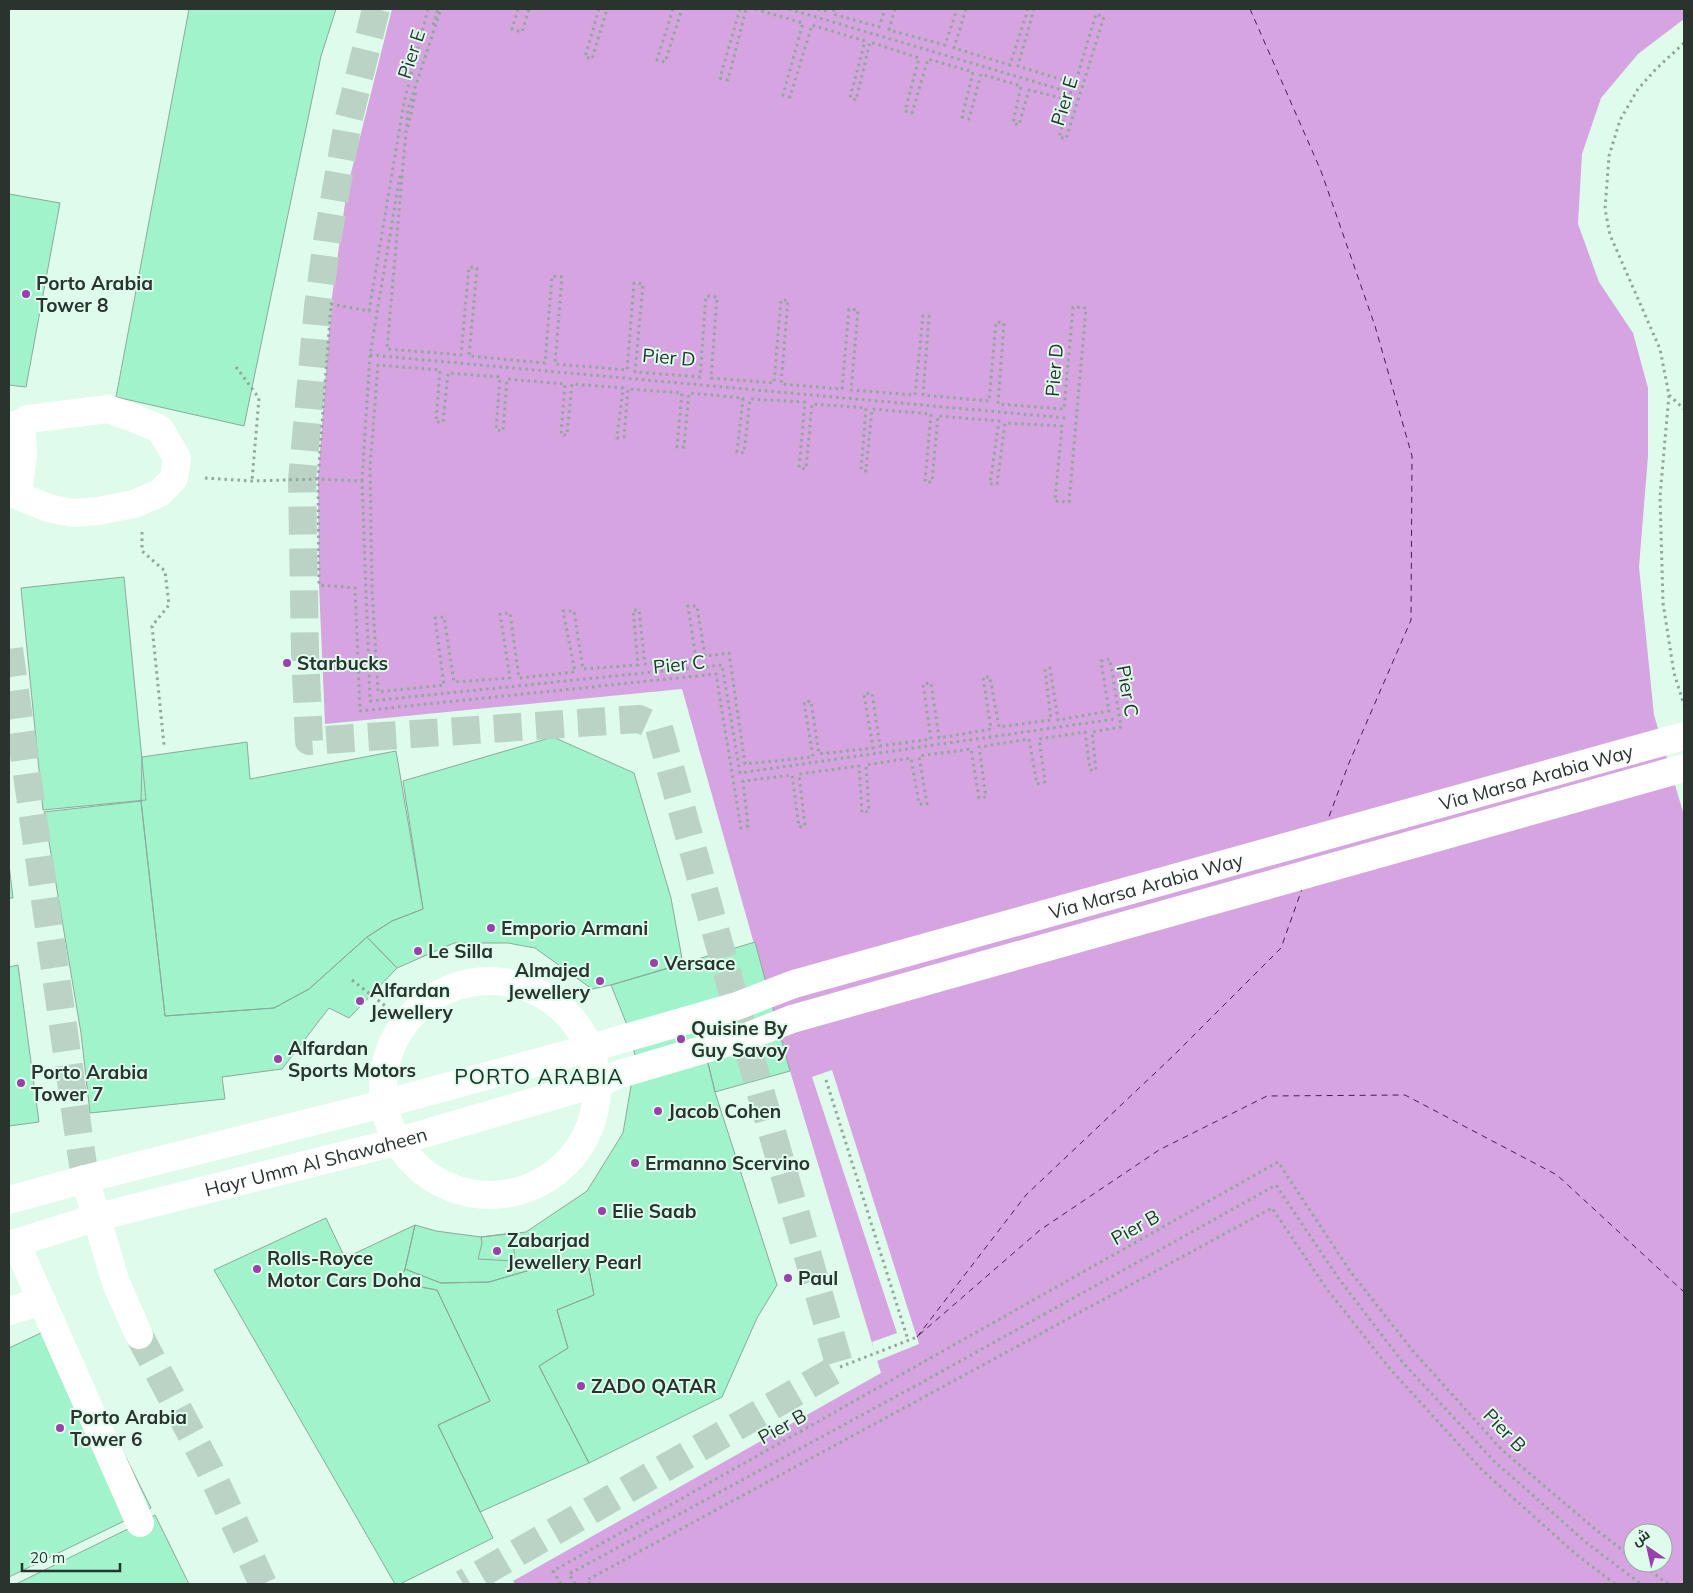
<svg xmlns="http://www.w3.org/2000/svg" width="1693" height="1593" font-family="Mulish,Cairo,sans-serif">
<rect width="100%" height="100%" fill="#defbeb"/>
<!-- water -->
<path fill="#d6a5e1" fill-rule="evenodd" d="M392,9H1684V19L1638,54L1601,98L1582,154L1578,224L1599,282L1633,333L1648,388V456L1639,567L1654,715L1684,815V1584H515L513,1581L881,1373L790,1071L682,689L325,724L319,585L318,479L331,304L347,189ZM1633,1533H1663V1563H1633Z"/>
<!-- pier -->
<path fill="#defbeb" d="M832,1070L919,1344L877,1361L872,1342L897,1333L812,1077Z"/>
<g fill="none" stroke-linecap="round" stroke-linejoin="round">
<!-- ferry -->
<path stroke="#50155d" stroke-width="1" stroke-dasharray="6 5" stroke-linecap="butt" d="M1250,9L1321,171L1375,326L1412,456L1411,620L1349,763L1327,822
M919,1335L1040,1230L1159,1150L1267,1096L1405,1095L1557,1175L1684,1292
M917,1337L1026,1195L1173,1056L1281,948L1302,889"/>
</g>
<!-- building -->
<path fill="#a0f3ca" stroke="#8ea99b" d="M189,9H336L321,56L244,426L116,397Z
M9,194L60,203L26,387L9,385Z
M124,577L146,800L43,810L21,588Z
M553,737L634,773L671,898L683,964L611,985L592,989L535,948L508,943H454L397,968L367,937L392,921L423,909L403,781Z
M247,742L250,779L396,751L423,909L392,921L367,937L309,989L274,1008L165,1016L141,801L142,757Z
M141,801L165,1016L274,1008L309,989L367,937L397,968L349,1018L329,1008L282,1069L222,1077L225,1099L90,1113L81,1033L44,812Z
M9,865L13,898H9Z
M755,942L790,1071L715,1092L707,1059L635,1055L627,1025L611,985Z
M18,965L39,1122L9,1126V967Z
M707,1059L715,1092L777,1285L757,1318L722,1397L589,1463L539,1366L568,1348L557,1310L594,1295L587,1259L537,1268L489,1282L441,1283L405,1269L415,1225L436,1231L481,1237L526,1232L587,1191L623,1133L632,1080Z
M326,1218L345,1258L415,1225L405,1269L399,1283L437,1290L490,1401L438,1425L493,1538L400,1584H395L214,1270Z
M512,1233L515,1261L478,1259L482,1243L481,1237Z
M587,1259L594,1295L557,1310L568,1348L539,1366L589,1463L480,1512L438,1425L490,1401L437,1290L399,1283L405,1269L441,1283L489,1282L537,1268Z
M60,1324L151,1508L9,1577V1348Z
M155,1515L189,1584H16L140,1523Z"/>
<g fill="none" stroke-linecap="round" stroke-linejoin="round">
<!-- minor-tunnel -->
<path stroke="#bad3c5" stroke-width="28" stroke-dasharray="28 14" stroke-linecap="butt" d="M376,9L348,122L327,241L318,307L302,480L305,652L309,741L639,719L659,728L757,1080L840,1367L463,1584
M9,649L85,1179
M139,1335L210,1470L263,1584"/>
<!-- path -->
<path stroke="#92a79c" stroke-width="3" stroke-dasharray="2.5 4" stroke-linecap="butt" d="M428,9L404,102L369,311L331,304L318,479L319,585L355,588L360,711L716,674L741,828L748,826L743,781L792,775L799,827L805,826L799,774L859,766L862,813L869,811L866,765L911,758L919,804H927L919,756L971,749L979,798L986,797L979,747L1029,739L1037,784L1045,782L1039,739L1085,732L1090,770H1096L1092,732L1121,727L1110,659L1101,661L1109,711L1058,720L1050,668L1045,669L1051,720L999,727L990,677H983L991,729L939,738L931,683L923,684L931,739L880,746L872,693L864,694L873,748L819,754L811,701L804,702L813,757L745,764L729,653L705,656L697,606H688L696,659L645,664L639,610H633L638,665L583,669L574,611H563L575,672L519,678L510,613L500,614L510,678L454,682L444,617L435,618L444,685L378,692L372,587L370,467L378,365L440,370L436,422H443L448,373L500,377L496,430L503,431L507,379L565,384L561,435H567L572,384L623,388L617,438L624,437L628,389L682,393L677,447H684L689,393L743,398L737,452L744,453L750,399L805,402L799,468L806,469L812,404L866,408L861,470L866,471L872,409L931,414L925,482H932L938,416L999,421L990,484H997L1005,423L1062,426L1055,501L1069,502L1086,308L1073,307L1064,409L998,404L1004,323L996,322L989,401L923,395L929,316H923L915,395L851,390L858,310L849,309L842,389L781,384L788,300H781L774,383L711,378L717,297L706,296L700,377L635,372L643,284L634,283L627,370L555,364L562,277L552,276L545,363L469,356L477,268L469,267L461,355L387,349L408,109L441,9
M518,9L512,29L522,32L529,9
M599,9L585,57L592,59L607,9
M673,9L657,60L665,62L682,9
M740,9L720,78L728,80L746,9
M755,9L803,23L783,95L790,97L812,25L865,41L850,98L856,100L870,42L919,58L905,111L912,113L928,59L973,72L962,117L969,119L981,74L1021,86L1013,123L1019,125L1029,90L1070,100L1059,137L1066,139L1104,17L1096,14L1075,84L1018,66L1034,9
M789,9L1076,94
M818,9L825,11L826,9
M834,9L833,14L879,27L885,9
M895,9L889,30L945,45L957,9
M966,9L954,48L1010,65L1028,9
M433,25L438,9
M1684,43L1656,69L1638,89L1620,120L1609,156L1605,209L1610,235L1660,349L1669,395L1660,496L1663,603L1674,673L1684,705
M408,127L416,91
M370,355L1066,418
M236,367L259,398L252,481
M1669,395L1684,409
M205,478L252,481L318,479L362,481L370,701L722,665L740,773L1115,719
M362,481L370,355L400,175
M142,532V551L165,571L169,605L152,626L164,745
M352,980L406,1022
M826,1080L908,1340
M840,1367L917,1337
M1640,1563L1668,1584
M561,1584L553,1571L1278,1162L1350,1271L1413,1351L1502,1450L1595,1529L1633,1558
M575,1584L569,1574L930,1378L1276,1185L1339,1279L1404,1364L1494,1461L1588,1544L1641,1584
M590,1584L587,1580L1272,1208L1326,1288L1391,1370L1483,1471L1577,1555L1615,1584"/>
<!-- minor -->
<g stroke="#fff" stroke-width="28">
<path d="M9,427L21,423L28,419L108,409L131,417L160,429L177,458L174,478L160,493L134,504L98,511L73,513L48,508L9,492"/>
<path d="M18,495L23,454L21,423"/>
<circle cx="490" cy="1088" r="107"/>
<path d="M85,1179L116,1283L139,1335"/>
<path id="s1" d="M9,1200L85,1179L383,1104L591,1048L737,1006L794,984L1684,736"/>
<path d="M16,1243L140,1523"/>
<path id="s2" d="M9,1245L98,1217L396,1142L598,1083L620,1074L746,1037L792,1019L1684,768"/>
<path d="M9,1311L42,1301"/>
</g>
</g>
<!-- markers -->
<g fill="#9940ac" stroke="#defbeb" stroke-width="2">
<circle cx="26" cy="294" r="5"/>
<circle cx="287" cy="663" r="5"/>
<circle cx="491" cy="928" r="5"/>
<circle cx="418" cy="951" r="5"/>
<circle cx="654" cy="963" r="5"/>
<circle cx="600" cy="981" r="5"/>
<circle cx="360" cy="1001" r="5"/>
<circle cx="681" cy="1039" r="5"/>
<circle cx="278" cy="1059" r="5"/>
<circle cx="21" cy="1083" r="5"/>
<circle cx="658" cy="1111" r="5"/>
<circle cx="635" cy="1163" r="5"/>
<circle cx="602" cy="1211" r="5"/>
<circle cx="497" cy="1251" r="5"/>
<circle cx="257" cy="1269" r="5"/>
<circle cx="788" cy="1278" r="5"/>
<circle cx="581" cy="1386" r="5"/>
<circle cx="60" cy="1428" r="5"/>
</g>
<g text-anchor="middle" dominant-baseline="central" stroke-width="4" stroke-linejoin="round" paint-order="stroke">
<!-- street labels -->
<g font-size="19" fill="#29342f" stroke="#defbeb">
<text transform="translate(411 54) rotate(-72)">Pier E</text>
<text transform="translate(1064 101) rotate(-73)">Pier E</text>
<text transform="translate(669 357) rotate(5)">Pier D</text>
<text transform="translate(1054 370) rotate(-85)">Pier D</text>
<text transform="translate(679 664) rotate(-6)">Pier C</text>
<text transform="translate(1128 691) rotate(80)">Pier C</text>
<text stroke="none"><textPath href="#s1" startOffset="1585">Via Marsa Arabia Way</textPath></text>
<text stroke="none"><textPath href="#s1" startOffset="1180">Via Marsa Arabia Way</textPath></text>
<text stroke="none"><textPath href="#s2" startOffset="318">Hayr Umm Al Shawaheen</textPath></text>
<text transform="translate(1135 1227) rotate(-29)">Pier B</text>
<text transform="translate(782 1426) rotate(-29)">Pier B</text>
<text transform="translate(1505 1430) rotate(46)">Pier B</text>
</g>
<!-- poi labels -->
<g font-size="19" font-weight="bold" fill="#29342f" stroke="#defbeb" text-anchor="start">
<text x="36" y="283">Porto Arabia<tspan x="36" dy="22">Tower 8</tspan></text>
<text x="297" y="663">Starbucks</text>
<text x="501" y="928">Emporio Armani</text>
<text x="428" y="951">Le Silla</text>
<text x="664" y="963">Versace</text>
<text x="590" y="970" text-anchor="end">Almajed<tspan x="590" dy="22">Jewellery</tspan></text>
<text x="370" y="990">Alfardan<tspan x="370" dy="22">Jewellery</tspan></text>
<text x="691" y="1028">Quisine By<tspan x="691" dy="22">Guy Savoy</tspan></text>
<text x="288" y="1048">Alfardan<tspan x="288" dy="22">Sports Motors</tspan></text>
<text x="31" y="1072">Porto Arabia<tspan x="31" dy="22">Tower 7</tspan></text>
<text x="668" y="1111">Jacob Cohen</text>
<text x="645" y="1163">Ermanno Scervino</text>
<text x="612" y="1211">Elie Saab</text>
<text x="507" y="1240">Zabarjad<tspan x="507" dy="22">Jewellery Pearl</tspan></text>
<text x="267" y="1258">Rolls-Royce<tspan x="267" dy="22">Motor Cars Doha</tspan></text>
<text x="798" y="1278">Paul</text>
<text x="591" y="1386">ZADO QATAR</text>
<text x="70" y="1417">Porto Arabia<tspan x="70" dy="22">Tower 6</tspan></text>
</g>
<!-- quarter labels -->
<g font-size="21" letter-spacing="1" fill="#1a3126" stroke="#defbeb">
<text x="539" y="1076">PORTO ARABIA</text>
</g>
</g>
<!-- border -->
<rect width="1693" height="1593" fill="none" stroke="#29342f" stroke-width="20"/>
<!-- north arrow -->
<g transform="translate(1648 1548) rotate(326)"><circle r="24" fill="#defbeb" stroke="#96aba0"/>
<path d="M0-4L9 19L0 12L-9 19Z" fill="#9940ac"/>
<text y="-8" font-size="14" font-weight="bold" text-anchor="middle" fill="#29342f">ش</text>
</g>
<!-- scale -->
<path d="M22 1563v8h98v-8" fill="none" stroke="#29342f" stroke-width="2.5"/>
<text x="30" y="1563" font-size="15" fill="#29342f" stroke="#defbeb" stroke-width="4" paint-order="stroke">20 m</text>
</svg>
